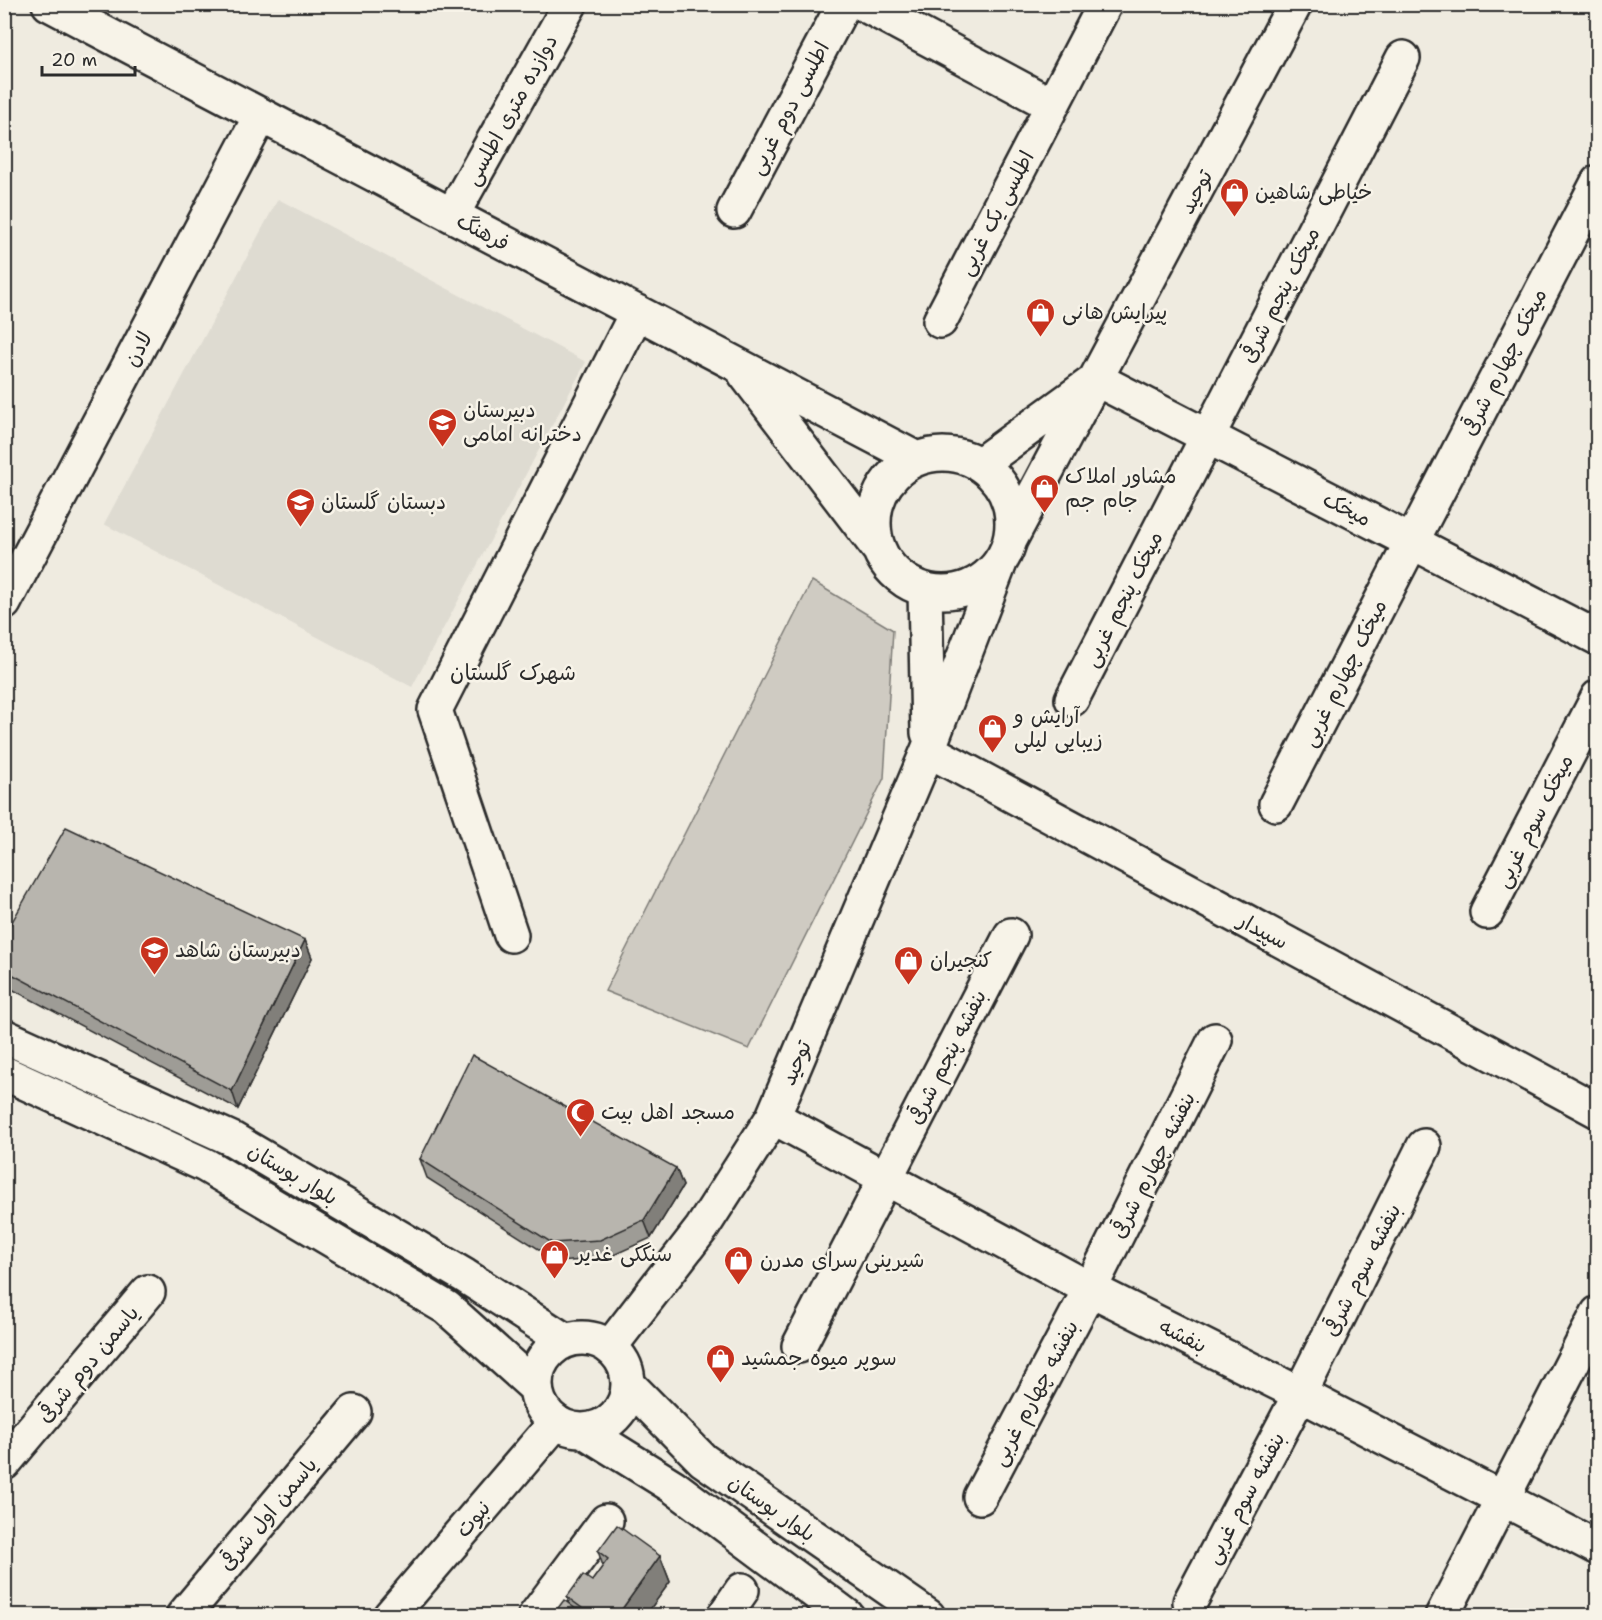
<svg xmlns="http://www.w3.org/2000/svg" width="1602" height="1620" font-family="'Shantell Sans','Playpen Sans Arabic',sans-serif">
<rect width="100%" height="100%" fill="#efebe0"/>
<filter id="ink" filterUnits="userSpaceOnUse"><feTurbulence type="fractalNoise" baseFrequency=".0167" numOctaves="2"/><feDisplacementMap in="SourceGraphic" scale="12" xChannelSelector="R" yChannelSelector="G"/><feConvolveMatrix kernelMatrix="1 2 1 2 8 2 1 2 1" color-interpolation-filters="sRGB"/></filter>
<g filter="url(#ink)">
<!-- built -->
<path fill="#dedbd1" d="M278,199L586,362L412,687L104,524Z"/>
<!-- green -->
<path fill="#cfcbc2" stroke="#7d7b76" stroke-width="1.5" d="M812,581L893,630L884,778L749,1049L605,991Z"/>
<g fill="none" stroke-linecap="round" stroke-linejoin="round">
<defs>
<path id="minor" d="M49,4L917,459
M863,4L1052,105
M734,211L844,4
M452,215L570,4
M940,321L1105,4
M745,374L878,548
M1096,379L1598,638
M874 523a69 69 0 1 1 138 0a69 69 0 1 1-138 0Z
M980,464L1090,384
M1010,540L1295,4
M925,590L928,733
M4,603L261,115
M1072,699L1403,58
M928,750L1598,1111
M1276,804L1598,182
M1487,912L1598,697
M511,935L435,710L637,312
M773,1117L1090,1289L1300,1394L1598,1548
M799,1346L1011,935
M610,1347L702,1228L773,1117L928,750L1001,560
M4,1463L148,1292
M980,1497L1090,1289L1215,1040
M1190,1602L1300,1394L1424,1146
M183,1616L354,1412
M390,1616L556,1422
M535,1616L606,1521
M724,1616L742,1590
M1442,1616L1598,1313"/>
<path id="major" d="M4,1036L232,1139L465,1276L566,1341
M4,1073L205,1165L447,1308L536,1388
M536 1384a46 46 0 1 1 92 0a46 46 0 1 1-92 0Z
M629,1385L703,1460L928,1616
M584,1431L674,1487L847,1616"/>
</defs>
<!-- minor casing -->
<use href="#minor" stroke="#2b2b2b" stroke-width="38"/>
<!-- major casing -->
<use href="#major" stroke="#2b2b2b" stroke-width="38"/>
<!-- minor -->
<use href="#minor" stroke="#f7f3e8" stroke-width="33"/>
<!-- major -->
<use href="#major" stroke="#f7f3e8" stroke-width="33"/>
</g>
<!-- wall -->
<path fill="#9e9c96" stroke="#2b2b2b" stroke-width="1.5" d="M4,936L305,940L312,958L238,1109L4,985Z
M420,1159L676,1168L683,1186L651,1238L607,1258L559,1262L427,1178Z
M598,1551L660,1556L670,1582L645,1616H552L570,1605L567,1597L592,1581L603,1566Z"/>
<!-- shaded-wall -->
<path fill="#817f7a" stroke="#2b2b2b" stroke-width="1.5" d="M305,940L312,958L238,1109L232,1091Z
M676,1168L683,1186L651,1238L644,1220Z
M660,1556L670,1582L645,1616H617Z"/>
<!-- building -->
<path fill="#b8b5ae" stroke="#2b2b2b" stroke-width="1.5" d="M66,827L305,940L232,1091L4,970V936Z
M472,1055L676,1168L644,1220L600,1240L552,1243L420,1159Z
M617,1525L660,1556L617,1616H593L567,1597L583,1575L592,1581L608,1559L598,1551Z
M564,1600L585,1616H552Z
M749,1612L754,1616H746Z"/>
</g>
<!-- icons -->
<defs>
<symbol id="shop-pin" viewBox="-11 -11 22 30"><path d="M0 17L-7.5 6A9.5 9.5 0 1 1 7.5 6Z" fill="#c8321e" stroke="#f7f3e8"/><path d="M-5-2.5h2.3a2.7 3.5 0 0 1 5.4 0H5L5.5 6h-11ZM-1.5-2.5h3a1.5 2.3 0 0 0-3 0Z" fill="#fff"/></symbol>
<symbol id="school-pin" viewBox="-11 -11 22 30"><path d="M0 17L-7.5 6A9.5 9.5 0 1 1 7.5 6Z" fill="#c8321e" stroke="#f7f3e8"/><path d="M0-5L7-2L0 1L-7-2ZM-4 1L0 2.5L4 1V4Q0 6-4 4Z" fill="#fff"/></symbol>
<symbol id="mosque-pin" viewBox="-11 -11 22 30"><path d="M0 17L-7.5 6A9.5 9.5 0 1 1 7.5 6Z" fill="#c8321e" stroke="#f7f3e8"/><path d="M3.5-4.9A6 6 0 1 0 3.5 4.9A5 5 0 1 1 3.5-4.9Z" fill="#fff"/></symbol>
</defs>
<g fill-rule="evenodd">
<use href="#shop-pin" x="1218" y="176" width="33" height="45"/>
<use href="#shop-pin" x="1024" y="296" width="33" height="45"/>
<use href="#school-pin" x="426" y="406" width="33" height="45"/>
<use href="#shop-pin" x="1028" y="472" width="33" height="45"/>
<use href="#school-pin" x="284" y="486" width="33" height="45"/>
<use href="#shop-pin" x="976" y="712" width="33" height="45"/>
<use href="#school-pin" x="138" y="934" width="33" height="45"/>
<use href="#shop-pin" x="892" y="944" width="33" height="45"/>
<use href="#mosque-pin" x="564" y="1096" width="33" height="45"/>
<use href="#shop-pin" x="538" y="1238" width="33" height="45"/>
<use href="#shop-pin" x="722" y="1244" width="33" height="45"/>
<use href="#shop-pin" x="704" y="1342" width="33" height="45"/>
</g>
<g text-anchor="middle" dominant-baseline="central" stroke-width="5" stroke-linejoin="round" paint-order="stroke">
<!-- street labels -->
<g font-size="21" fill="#2b2b2b" stroke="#f7f3e8">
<text transform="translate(789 108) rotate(-62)">اطلسی دوم غربی</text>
<text transform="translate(511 110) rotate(-61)">دوازده متری اطلسی</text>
<text transform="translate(1196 192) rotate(-62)">توحید</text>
<text transform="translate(996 213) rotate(-62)">اطلسی یک غربی</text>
<text transform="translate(483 232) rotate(28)">فرهنگ</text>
<text transform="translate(1280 295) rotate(-63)">میخک پنجم شرقی</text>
<text transform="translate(138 349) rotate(-62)">لادن</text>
<text transform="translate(1504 362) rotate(-63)">میخک چهارم شرقی</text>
<text transform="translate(1347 509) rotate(27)">میخک</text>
<text transform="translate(1123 599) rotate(-63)">میخک پنجم غربی</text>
<text transform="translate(1344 673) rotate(-63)">میخک چهارم غربی</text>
<text transform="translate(1534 821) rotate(-63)">میخک سوم غربی</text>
<text transform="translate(1263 931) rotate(28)">سپیدار</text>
<text transform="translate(947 1057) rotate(-63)">بنفشه پنجم شرقی</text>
<text transform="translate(796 1063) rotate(-67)">توحید</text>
<text transform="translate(1153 1165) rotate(-63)">بنفشه چهارم شرقی</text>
<text transform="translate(293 1174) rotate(31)">بلوار بوستان</text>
<text transform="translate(1362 1270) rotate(-63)">بنفشه سوم شرقی</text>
<text transform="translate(1183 1336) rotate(27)">بنفشه</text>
<text transform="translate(88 1364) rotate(-50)">یاسمن دوم شرقی</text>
<text transform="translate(1035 1393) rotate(-62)">بنفشه چهارم غربی</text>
<text transform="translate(1245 1498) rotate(-62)">بنفشه سوم غربی</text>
<text transform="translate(772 1508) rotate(35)">بلوار بوستان</text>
<text transform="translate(268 1514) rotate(-50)">یاسمن اول شرقی</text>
<text transform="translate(473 1519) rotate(-49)">نبوت</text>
</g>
<!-- poi labels -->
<g font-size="21" fill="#2b2b2b" stroke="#f7f3e8" text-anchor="start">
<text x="1255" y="192">خیاطی شاهین</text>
<text x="1062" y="312">پیرایش هانی</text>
<text x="463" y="410">دبیرستان<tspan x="463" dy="24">دخترانه امامی</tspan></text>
<text x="1065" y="476">مشاور املاک<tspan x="1065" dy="24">جام جم</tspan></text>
<text x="321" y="502">دبستان گلستان</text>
<text x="1014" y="716">آرایش و<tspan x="1014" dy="24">زیبایی لیلی</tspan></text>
<text x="175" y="950">دبیرستان شاهد</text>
<text x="930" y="960">کنجیران</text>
<text x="601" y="1112">مسجد اهل بیت</text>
<text x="576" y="1254">سنگکی غدیر</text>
<text x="760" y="1260">شیرینی سرای مدرن</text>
<text x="741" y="1358">سوپر میوه جمشید</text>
</g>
<!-- neighbourhood labels -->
<g font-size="22" fill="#2b2b2b" stroke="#f7f3e8">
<text x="513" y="672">شهرک گلستان</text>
</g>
</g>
<!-- margin -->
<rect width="1602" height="1620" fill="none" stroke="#f7f3e8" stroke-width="24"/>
<rect x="12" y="12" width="1578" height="1596" fill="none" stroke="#2b2b2b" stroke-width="2" filter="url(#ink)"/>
<!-- scale -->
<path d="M42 66v9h93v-9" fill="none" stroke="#2b2b2b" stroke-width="3"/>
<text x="51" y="66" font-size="18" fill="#2b2b2b" stroke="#f7f3e8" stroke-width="4.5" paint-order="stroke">20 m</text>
</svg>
